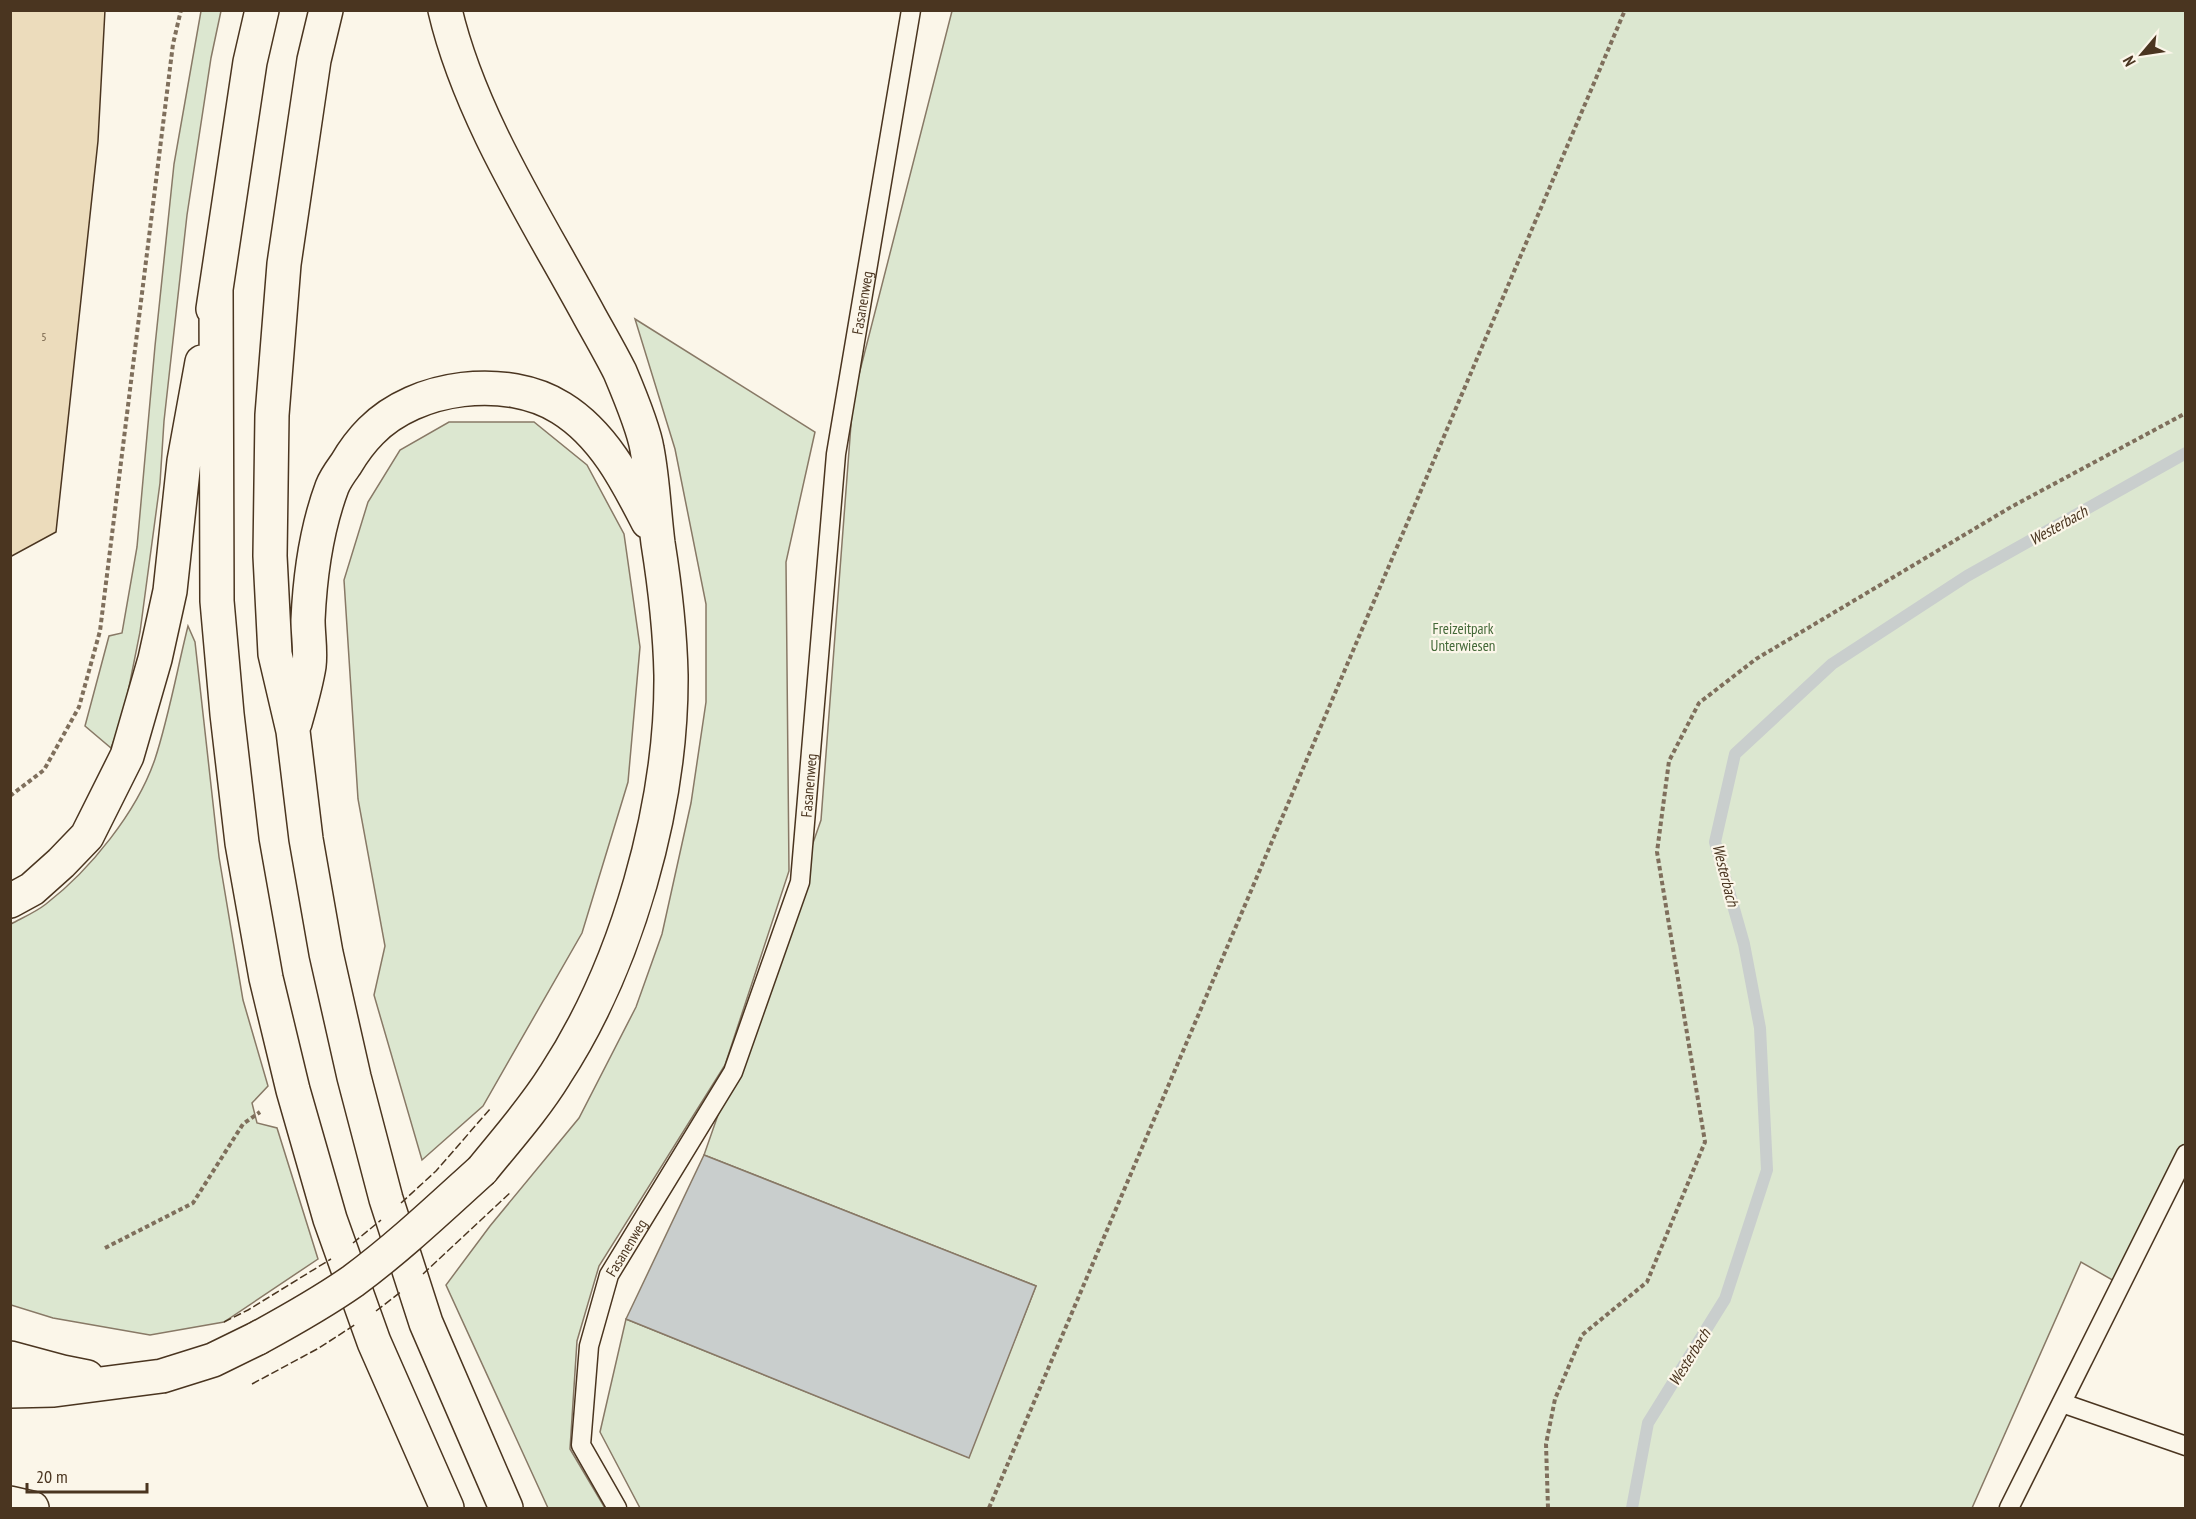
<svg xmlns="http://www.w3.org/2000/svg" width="2196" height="1519" font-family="'PT Sans Narrow',sans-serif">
<rect width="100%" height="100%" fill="#fbf6e9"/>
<!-- green -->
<path fill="#dce7d0" stroke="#887966" stroke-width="1.5" d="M201,11H221L211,58L187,215L164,421L160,483L140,632L123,717L111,748L85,726L109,636L122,633L137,547L155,346L174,164Z
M952,11H2185V1154L2121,1285L2081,1262L1972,1508H640L600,1432L626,1319L968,1457L1036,1286L704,1155L821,820L853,398Z
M635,319L815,432L786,562L789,871L725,1065L599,1266L577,1341L570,1449L605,1508H548L446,1285L490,1226L579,1118L636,1007L662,934L691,803L706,702V604L675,449Z
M449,422H534L587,465L624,534L640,647L628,782L582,933L483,1106L422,1160L374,995L385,946L358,799L344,580L368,502L400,450Z
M188,626L195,642L219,857L243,1000L268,1086L252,1103L257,1123L277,1128L318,1259L224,1322L150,1335L53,1318L11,1305V924C22,918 36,912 46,904C90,870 137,812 155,759C169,716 177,670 188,626Z"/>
<!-- water -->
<path fill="#c9cecd" stroke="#887966" stroke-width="1.5" d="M704,1155L1036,1286L969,1458L626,1319Z"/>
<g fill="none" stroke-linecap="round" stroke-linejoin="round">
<!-- stream -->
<path stroke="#c9cecd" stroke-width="12" d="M1632,1508L1648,1423L1725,1299L1767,1170L1760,1028L1744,944L1715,842L1735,754L1832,664L1967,576L2186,453"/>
</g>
<!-- building -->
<path fill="#ecdcbc" stroke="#4a3520" stroke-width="1.5" d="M10,10H105L98,141L56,532L10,557Z"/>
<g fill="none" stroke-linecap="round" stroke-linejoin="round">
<defs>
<g id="lane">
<path d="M2062,1403L2186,1446"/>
<path id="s1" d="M617,1508L581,1445L589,1346L609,1275L733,1072L800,882L836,454L911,10"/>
<path d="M2009,1508L2186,1154"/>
</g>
<path id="highway" d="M326,10L314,60L284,264L272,415L270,556L275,654L293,731L306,839L326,953L354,1077L386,1199L426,1323L506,1508
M445,10C470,117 538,221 590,317C600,335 611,354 620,372C628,391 644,430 647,449C653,480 654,512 658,543C665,587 670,630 671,675C672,806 627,965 555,1075C534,1109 507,1139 482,1170
M216,289L217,601L227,714L242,843L266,978L293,1090L330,1219L374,1342L447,1508
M213,309L250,62L262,10
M295,723C300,705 306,685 309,666C311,651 308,635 308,620C310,575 316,530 332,487C335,479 341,471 346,464C353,452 361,441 371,431C416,385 507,374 561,408C603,434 626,479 648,522
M10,901L32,889L61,863L87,836L127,756L155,659L170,591L184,461L202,362
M10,1358L62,1372L87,1377
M10,1391L54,1390L162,1376L213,1360L258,1338
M10,1503L32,1508"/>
</defs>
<!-- lane casing -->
<use href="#lane" stroke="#4a3520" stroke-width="21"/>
<!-- highway casing -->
<use href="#highway" stroke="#4a3520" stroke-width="36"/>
<!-- path -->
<path stroke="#7f6f5c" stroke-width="4" stroke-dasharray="4.5 3" stroke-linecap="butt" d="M10,796L44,770L79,707L100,631L173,44L181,10
M105,1248L193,1203L243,1124L260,1112
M989,1508L1625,10
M1548,1508L1546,1444L1555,1399L1582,1335L1647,1282L1705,1142L1657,852L1669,761L1699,703L1756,659L2011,507L2186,413"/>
<!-- lane -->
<use href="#lane" stroke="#fbf6e9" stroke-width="18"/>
<!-- highway -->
<use href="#highway" stroke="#fbf6e9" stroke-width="33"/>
<defs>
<path id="highway-bridge" d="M258,1338C291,1320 323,1302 353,1281C399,1247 440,1208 482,1170"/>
</defs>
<!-- highway-bridge casing -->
<use href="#highway-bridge" stroke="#4a3520" stroke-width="36" stroke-linecap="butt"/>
<!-- highway-bridge -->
<use href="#highway-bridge" stroke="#fbf6e9" stroke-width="33"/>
<!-- fence -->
<path stroke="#4a3520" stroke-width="1.5" stroke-dasharray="8 3" stroke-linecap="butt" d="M401,1203L436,1171L490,1109
M353,1243L381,1220
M423,1274L511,1192
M376,1311L402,1291
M224,1322L248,1310L331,1259
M252,1384L319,1348L356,1324"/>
</g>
<g text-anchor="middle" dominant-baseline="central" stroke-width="4.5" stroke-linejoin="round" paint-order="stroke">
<!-- number labels -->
<g font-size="12" fill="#725f47">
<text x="44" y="336">5</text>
</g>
<!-- street labels -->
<g font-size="15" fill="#4a3520" stroke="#fbf6e9">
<text stroke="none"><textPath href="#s1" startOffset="1268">Fasanenweg</textPath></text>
<text stroke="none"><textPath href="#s1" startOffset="782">Fasanenweg</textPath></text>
<text stroke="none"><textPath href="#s1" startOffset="278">Fasanenweg</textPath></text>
</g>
<!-- park labels -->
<g font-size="15" fill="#436837" stroke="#fbf6e9">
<text x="1463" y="628">Freizeitpark<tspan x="1463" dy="17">Unterwiesen</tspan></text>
</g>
<!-- water labels -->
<g font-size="16" font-style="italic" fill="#4a3520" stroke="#fbf6e9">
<text transform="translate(2058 525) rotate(-29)">Westerbach</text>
<text transform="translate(1726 875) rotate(76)">Westerbach</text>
<text transform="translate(1689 1357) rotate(-58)">Westerbach</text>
</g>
</g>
<!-- border -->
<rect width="2196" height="1519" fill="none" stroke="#4a3520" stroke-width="24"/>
<!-- north arrow -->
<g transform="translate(2142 54) rotate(241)" stroke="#fbf6e9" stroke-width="4.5" paint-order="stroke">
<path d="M0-4.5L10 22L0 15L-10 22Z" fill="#4a3520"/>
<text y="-9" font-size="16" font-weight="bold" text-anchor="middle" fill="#4a3520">N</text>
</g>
<!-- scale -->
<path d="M27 1483v9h120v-9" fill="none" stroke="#4a3520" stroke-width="3"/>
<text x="36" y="1483" font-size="18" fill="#4a3520" stroke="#fbf6e9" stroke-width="4.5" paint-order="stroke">20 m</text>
</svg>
